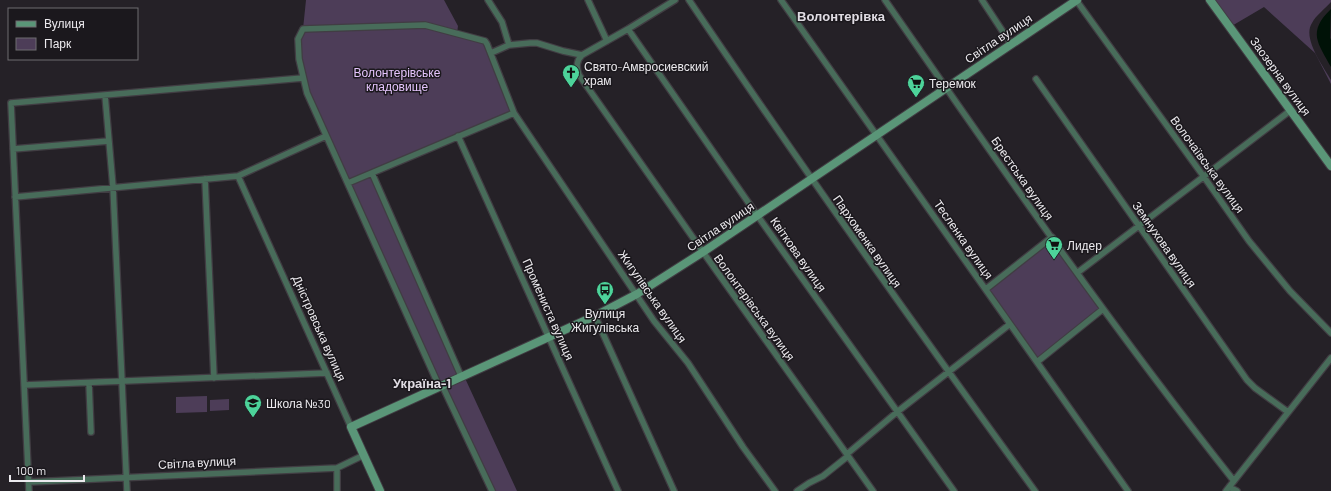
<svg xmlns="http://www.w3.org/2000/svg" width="1331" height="491" font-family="Barlow,sans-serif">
<rect width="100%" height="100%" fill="#252127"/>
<!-- green -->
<path fill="#4d3d58" d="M306,0H444L458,26L457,33L485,41L514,113L371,173L459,378L464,376L517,491H494L440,384L307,93L298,39L303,29Z
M1210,0H1331V2C1325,9 1316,15 1312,23C1302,38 1323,66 1331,80V84L1315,53L1264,7L1230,27Z
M1052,239L1101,308L1037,360L987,289Z
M207,396V412L176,413V397Z
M229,399V410L210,411V400Z"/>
<!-- water -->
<path fill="#001207" d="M1331,9L1330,38L1331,40V67C1318,43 1307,32 1331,9Z"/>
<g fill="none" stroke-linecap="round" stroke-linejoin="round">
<defs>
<path id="street" d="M488,0L502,22L509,45
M588,0L607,41
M675,0L628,29L582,55C576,61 576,67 579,75L703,252L873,491
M689,0C801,166 917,329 1035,491
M781,0L1128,491
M885,0C998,163 1111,326 1234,481
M982,0L1011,44
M1076,0L1204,177L1249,241L1290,291L1331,333
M628,29L757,215L954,491
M491,53L509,45L530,43H537L563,51L582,55
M1036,79L1247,380L1255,388L1288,412
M105,95L113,187L127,491
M458,136L618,491
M13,149L109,141
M372,173L461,376
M238,176L351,427
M205,179L214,378
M348,183L514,113
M15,197L238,176L326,136
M1077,273L1291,110
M986,289L1052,237
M595,316L674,491
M1037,362L1103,309
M89,383L91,432
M24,385L327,373
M442,385L492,491
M439,386L307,93L299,59L298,39L303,29L425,25L485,41L487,44L514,113L654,321L688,363L743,447L775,491
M847,454L897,412L1010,324
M337,468V491
M29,482L337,468L364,455
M1229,487L1237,491
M29,491L11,103L303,78
M797,491L809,483L823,476L848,456
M1226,491L1331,358"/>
<path id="secondary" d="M1210,0L1331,166
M380,491L351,427L595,316L637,294L703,252L1077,0"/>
</defs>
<!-- street casing -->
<use href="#street" stroke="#413d43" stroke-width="8"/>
<!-- secondary casing -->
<use href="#secondary" stroke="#413d43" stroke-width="10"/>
<!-- street -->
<use href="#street" stroke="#486c5a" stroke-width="5.5"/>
<!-- secondary -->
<use href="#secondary" stroke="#5a9678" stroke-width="8"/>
</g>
<!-- icons -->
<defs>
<symbol id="church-pin" viewBox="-11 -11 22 30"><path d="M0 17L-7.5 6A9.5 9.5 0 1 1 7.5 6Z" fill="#4dd39a" stroke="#1b181d"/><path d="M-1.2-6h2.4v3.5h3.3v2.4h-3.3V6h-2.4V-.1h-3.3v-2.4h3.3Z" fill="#111"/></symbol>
<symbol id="supermarket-pin" viewBox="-11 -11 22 30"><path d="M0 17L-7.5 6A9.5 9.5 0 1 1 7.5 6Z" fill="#4dd39a" stroke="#1b181d"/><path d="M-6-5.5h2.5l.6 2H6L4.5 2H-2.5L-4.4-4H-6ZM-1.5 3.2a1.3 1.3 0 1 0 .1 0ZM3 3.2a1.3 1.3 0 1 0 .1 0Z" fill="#111"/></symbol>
<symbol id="bus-pin" viewBox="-11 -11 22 30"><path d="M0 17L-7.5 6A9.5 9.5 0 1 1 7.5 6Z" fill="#4dd39a" stroke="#1b181d"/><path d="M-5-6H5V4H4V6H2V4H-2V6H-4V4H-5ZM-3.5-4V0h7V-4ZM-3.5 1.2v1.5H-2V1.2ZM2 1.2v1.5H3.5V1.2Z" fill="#111"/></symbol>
<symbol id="school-pin" viewBox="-11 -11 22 30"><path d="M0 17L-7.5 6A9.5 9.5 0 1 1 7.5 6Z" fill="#4dd39a" stroke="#1b181d"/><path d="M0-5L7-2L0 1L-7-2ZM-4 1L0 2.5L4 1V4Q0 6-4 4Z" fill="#111"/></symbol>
</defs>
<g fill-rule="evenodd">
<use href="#church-pin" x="561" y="63" width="20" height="27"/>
<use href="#supermarket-pin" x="906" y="73" width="20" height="27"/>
<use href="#supermarket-pin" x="1044" y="235" width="20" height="27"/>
<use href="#bus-pin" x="595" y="280" width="20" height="27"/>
<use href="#school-pin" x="243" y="393" width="20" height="27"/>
</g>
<g text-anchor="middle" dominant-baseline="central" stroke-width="3" stroke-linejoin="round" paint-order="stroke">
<!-- street labels -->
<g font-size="12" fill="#eceaee" stroke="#1b181d">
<text transform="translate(998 38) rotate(-34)">Світла вулиця</text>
<text transform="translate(1281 76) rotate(54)">Заозерна вулиця</text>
<text transform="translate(1208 164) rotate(54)">Волочаївська вулиця</text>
<text transform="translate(1023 178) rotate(55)">Брестська вулиця</text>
<text transform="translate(720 226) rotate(-34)">Світла вулиця</text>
<text transform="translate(964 239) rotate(55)">Тесленка вулиця</text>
<text transform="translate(868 241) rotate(55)">Пархоменка вулиця</text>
<text transform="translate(1165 244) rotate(55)">Земнухова вулиця</text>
<text transform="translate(799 254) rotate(55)">Квіткова вулиця</text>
<text transform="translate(653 296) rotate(55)">Жигулівська вулиця</text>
<text transform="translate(755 307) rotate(54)">Волонтерівська вулиця</text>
<text transform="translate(549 309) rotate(66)">Промениста вулиця</text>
<text transform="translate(320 328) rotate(66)">Дністровська вулиця</text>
<text transform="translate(197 462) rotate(-3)">Світла вулиця</text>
</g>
<!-- poi labels -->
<g font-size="12" fill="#eceaee" stroke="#1b181d" text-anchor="start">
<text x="584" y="66">Свято-Амвросиевский<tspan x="584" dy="14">храм</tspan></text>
<text x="929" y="83">Теремок</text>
<text x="1067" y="245">Лидер</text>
<text x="605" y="313" text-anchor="middle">Вулиця<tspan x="605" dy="14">Жигулівська</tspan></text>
<text x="266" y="403">Школа №30</text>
</g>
<!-- park labels -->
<g font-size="12" fill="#e4c4fc" stroke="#1b181d">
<text x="397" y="72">Волонтерівське<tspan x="397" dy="14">кладовище</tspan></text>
</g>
<!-- neighbourhood labels -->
<g font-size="13" font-weight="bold" fill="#e0dce3" stroke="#1b181d">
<text x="841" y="16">Волонтерівка</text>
<text x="422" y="383">Україна-1</text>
</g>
</g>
<!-- legend -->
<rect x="8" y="8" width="130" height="52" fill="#1b181d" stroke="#6f6c71"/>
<rect x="16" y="21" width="20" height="6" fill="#5a9678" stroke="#6f6c71"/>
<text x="44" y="28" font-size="12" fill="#eceaee">Вулиця</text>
<rect x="16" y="38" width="20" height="12" fill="#4d3d58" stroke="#6f6c71"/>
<text x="44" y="48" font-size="12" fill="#eceaee">Парк</text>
<!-- scale -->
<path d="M10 475v6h74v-6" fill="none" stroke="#eceaee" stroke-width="2"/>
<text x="16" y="475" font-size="12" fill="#eceaee" stroke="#1b181d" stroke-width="3" paint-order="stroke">100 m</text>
</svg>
